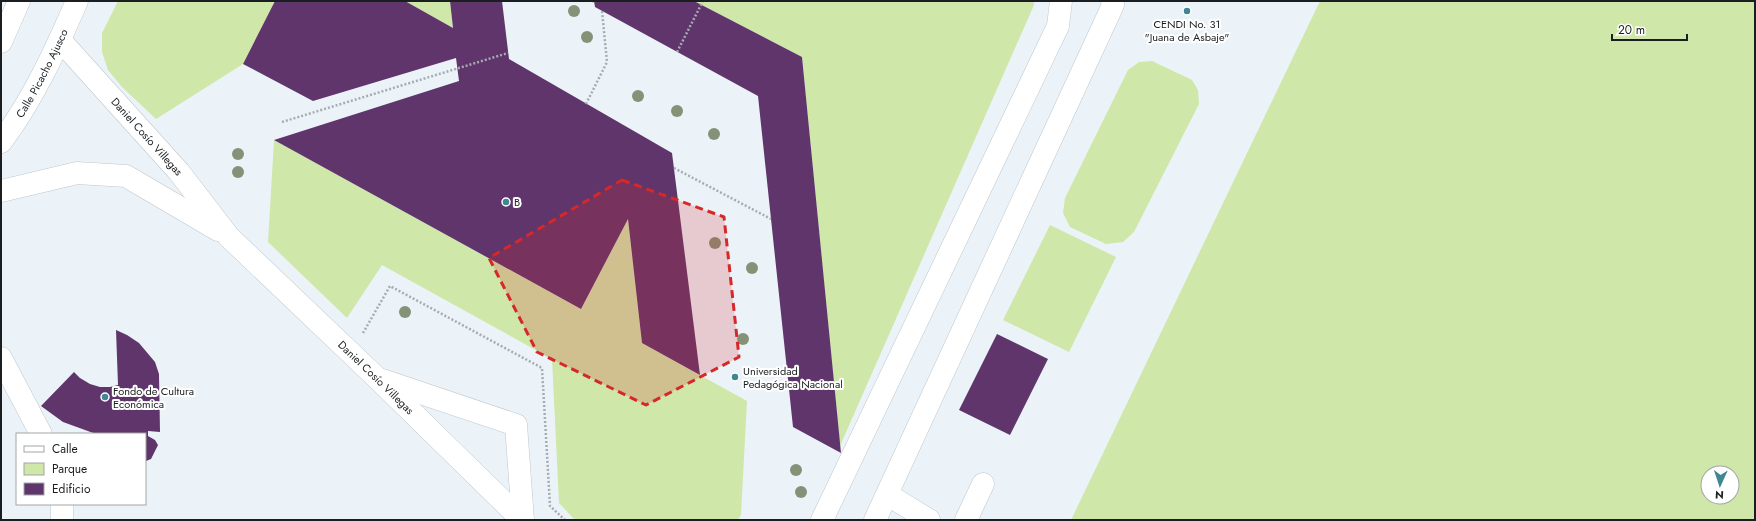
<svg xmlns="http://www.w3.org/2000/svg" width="1756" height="521" font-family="Jost,sans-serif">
<rect width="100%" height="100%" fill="#ebf3f9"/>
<!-- green -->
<path fill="#cfe7a9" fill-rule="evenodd" d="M118,1H275L243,64L156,119L122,87L108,70L102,52V33Z
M405,1H450L453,28Z
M694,1H1034V5L840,446L802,57Z
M1320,1H1755V520H1071ZM1708,473H1732V497H1708Z
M1152,61L1192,80L1198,90L1199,104L1134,232L1123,242L1106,244L1070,227L1063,213L1065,198L1128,70L1139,62Z
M274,140L581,309L628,219L642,343L747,401L741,515L738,520H575L559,503L552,359L382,265L347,318L268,242Z
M1050,225L1116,257L1069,352L1003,320Z"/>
<!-- building -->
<path fill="#5f356b" d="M275,1H405L453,28L450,1H502L509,59L672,153L700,375L642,343L628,219L581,309L274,140L459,81L456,58L313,101L243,64Z
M594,1H694L802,57L841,453L793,427L758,96L595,7Z
M116,330L127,335L139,343L155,362L159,374L160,432L148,431V436L155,440L158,445L151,459L146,461H145V434H96L63,422L41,406L74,372L80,378L90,384L100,387H110L118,385Z
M997,334L1048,359L1010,435L959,410Z"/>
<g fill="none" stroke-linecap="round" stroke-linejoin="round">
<defs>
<g id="minor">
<path id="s1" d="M60,40L179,172L229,237L377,378L522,520"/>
<path id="s2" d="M1,142C33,100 56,49 77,1"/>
<path d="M1,191L77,173L126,176L218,230"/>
<path d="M1,358L41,434"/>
<path d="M382,380L516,425L523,520"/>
<path d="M888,495L929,520"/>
<path d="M62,504V520"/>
<path d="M822,520L1058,26L1061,1"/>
<path d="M875,520L1113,5L1112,1"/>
<path d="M966,520L983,484"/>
</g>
<path id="major" d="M1,42L19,1"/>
</defs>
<!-- minor casing -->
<use href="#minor" stroke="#bfc7cd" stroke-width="23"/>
<!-- major casing -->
<use href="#major" stroke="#bfc7cd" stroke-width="23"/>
<!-- path -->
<path stroke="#a6acb1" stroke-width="2.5" stroke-dasharray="2 2" stroke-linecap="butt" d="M593,1L594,2
M677,52L703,1
M586,104L607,62L602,11
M282,122L508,53
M674,168L771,219
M363,333L390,286L542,368L550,506L565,520"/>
<!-- minor -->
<use href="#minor" stroke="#fff" stroke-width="22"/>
<!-- major -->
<use href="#major" stroke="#fff" stroke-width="22"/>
</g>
<!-- trees -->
<g fill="#869278">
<circle cx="574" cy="11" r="6"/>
<circle cx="587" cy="37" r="6"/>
<circle cx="638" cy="96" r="6"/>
<circle cx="677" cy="111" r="6"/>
<circle cx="714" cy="134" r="6"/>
<circle cx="238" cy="154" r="6"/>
<circle cx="238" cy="172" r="6"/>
<circle cx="715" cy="243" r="6"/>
<circle cx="752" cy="268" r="6"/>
<circle cx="405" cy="312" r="6"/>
<circle cx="743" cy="339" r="6"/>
<circle cx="796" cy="470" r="6"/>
<circle cx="801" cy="492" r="6"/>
</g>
<!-- marked area -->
<path fill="#d62828" fill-opacity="0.2" stroke="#d62828" stroke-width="3" stroke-dasharray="8 5" stroke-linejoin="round" d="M622,180L724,217L739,357L646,405L537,352L489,258Z"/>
<!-- markers -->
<g fill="#418693" stroke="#fff" stroke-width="1.5">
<circle cx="1187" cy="11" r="4"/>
<circle cx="506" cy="202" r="4"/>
<circle cx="735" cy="377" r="4"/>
<circle cx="105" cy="397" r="4"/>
</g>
<g text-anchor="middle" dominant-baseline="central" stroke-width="4" stroke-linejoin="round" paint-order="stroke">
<!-- poi labels -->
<g font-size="11" fill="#1b1e20" stroke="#fff" text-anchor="start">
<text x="1187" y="24" text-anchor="middle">CENDI No. 31<tspan x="1187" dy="13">"Juana de Asbaje"</tspan></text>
<text x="514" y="202">B</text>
<text x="743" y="371">Universidad<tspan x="743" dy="13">Pedagógica Nacional</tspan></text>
<text x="113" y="391">Fondo de Cultura<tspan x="113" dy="13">Económica</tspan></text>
</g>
<!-- street labels -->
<g font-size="11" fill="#1b1e20" stroke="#fff">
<text stroke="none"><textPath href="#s2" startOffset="80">Calle Picacho Ajusco</textPath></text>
<text stroke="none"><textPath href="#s1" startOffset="130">Daniel Cosío Villegas</textPath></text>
<text stroke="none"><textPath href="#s1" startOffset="463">Daniel Cosío Villegas</textPath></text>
</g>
</g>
<!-- border -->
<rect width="1756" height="521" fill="none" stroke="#1b1e20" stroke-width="4"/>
<!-- legend -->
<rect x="16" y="433" width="130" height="72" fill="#ffffff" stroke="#a4a5a6"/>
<rect x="24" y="446" width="20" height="6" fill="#ffffff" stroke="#a4a5a6"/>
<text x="52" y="453" font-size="12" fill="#1b1e20">Calle</text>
<rect x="24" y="463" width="20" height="12" fill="#cfe7a9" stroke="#a4a5a6"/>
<text x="52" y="473" font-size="12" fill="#1b1e20">Parque</text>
<rect x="24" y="483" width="20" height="12" fill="#5f356b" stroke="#a4a5a6"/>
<text x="52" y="493" font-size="12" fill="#1b1e20">Edificio</text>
<!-- north arrow -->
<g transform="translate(1720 485) rotate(183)"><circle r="19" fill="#ffffff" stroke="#a4a5a6"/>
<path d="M0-3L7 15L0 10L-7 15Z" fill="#418693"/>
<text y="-6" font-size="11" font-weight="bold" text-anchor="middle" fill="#1b1e20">N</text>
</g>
<!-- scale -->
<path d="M1612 34v6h75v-6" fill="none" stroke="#1b1e20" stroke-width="2"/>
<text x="1618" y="34" font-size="12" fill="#1b1e20" stroke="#ffffff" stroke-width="3" paint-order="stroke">20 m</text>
</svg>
